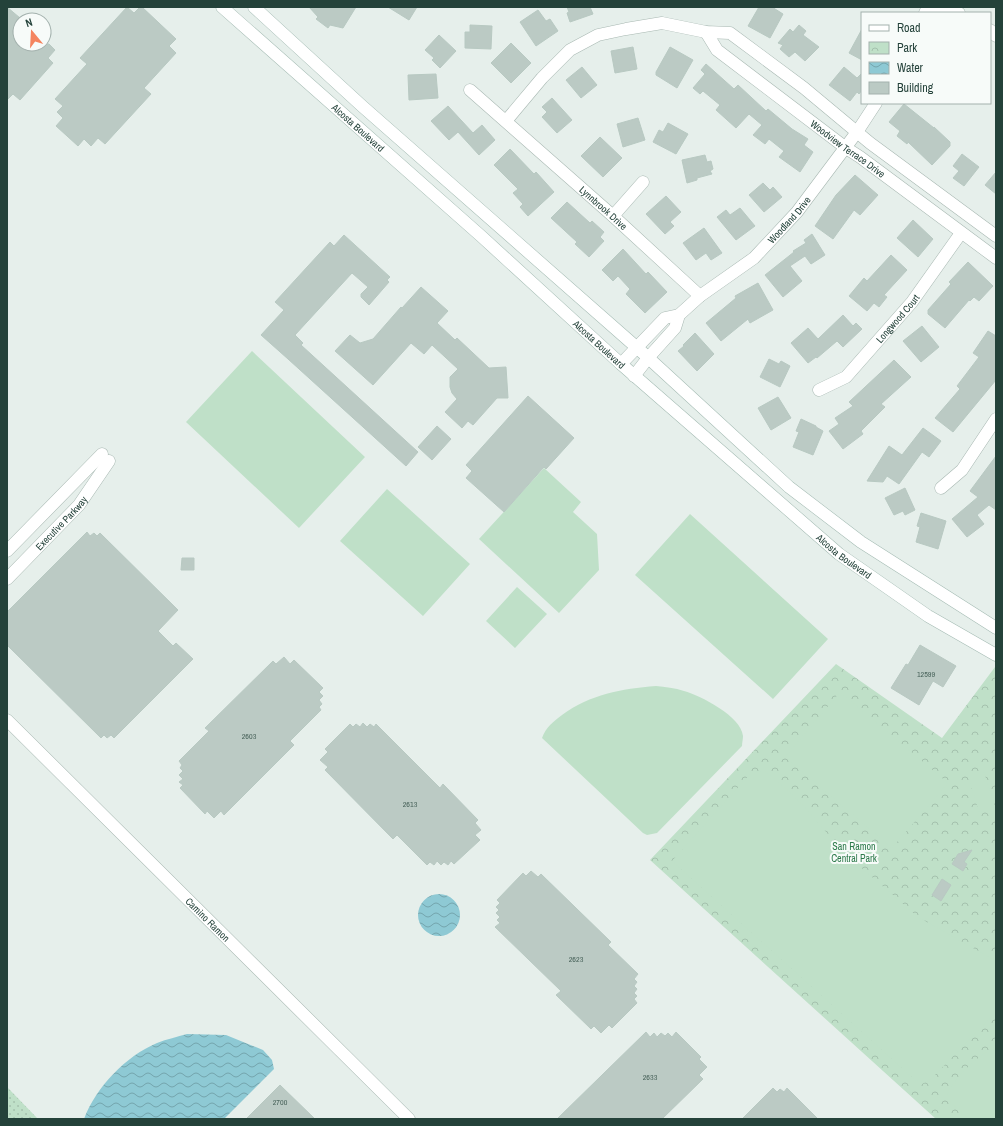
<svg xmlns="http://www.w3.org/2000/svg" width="1003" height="1126" font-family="'Archivo Narrow',sans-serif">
<defs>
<pattern id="grass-dots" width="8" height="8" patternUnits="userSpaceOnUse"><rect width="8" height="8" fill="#bfe0c8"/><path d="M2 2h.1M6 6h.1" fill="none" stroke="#a4c1ad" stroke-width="1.8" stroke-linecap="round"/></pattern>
<pattern id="park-crowns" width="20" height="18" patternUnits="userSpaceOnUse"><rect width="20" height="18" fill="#bfe0c8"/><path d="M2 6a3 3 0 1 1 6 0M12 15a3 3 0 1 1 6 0" fill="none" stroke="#a4c1ad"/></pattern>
<pattern id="water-waves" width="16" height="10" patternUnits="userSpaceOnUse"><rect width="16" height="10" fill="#8ec9d4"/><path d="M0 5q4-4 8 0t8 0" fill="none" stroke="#74a5ad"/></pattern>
</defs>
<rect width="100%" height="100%" fill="#e6efeb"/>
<!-- grass -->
<path fill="url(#grass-dots)" d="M7,1087L38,1119H7Z"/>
<!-- park -->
<path fill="url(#park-crowns)" d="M836,664L942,738L995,667L996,668V1119H936L650,860Z"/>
<!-- pitch -->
<path fill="#bfe0c8" d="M252,351L365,457L299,528L186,422Z
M544,468L581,502L573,512L597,534L599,570L559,613L479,539Z
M387,489L470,564L423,616L340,541Z
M690,514L828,639L773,699L635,575Z
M517,587L547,614L515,648L486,621Z
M656,686C665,687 675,688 684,691C701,696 741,716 743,736C743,739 742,743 742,746L657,833L647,835L643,833L542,738C546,727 553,722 562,715C591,694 621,689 656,686Z
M840,692L948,783L892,848L785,757Z
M760,771L766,772L783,786L805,807L842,851L918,917L996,961V1012L931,1079L922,1084L914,1079L672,861L750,774L753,772Z
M984,772L995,807L979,812L968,776Z
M996,1048V1119H969L947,1099C946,1085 976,1058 987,1052C990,1050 993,1050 996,1048Z"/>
<!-- water -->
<path fill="url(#water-waves)" d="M418 915a21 21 0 1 1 42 0a21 21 0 1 1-42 0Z
M187,1034L226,1035L263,1050L272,1060L274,1069L224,1119H84C96,1087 126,1056 157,1043C167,1039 177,1037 187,1034Z"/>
<!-- building -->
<path fill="#bbcac4" stroke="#b8c9c2" d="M7,7L20,18V44H49L55,50L48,58L53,63L20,100L13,94L7,100Z
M127,7L134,13L140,7H142L176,39L169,46L176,53L144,88L151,94L105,144L98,138L91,146L84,139L78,146L56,126L63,118L57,112L63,106L55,99L87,64L80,58Z
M309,7H356L343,28L330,25L328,28L316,19L318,17Z
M388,7H417L409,20Z
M567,7H590L593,14L570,22L567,13L569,12Z
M759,7H772L783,14L770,38L748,26Z
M538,10L546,21L550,19L558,31L536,46L520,22Z
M470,25L492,26L491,49L465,48V32H470Z
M799,25L806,31L803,35L819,47L805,61L795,52L789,57L780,49L783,45L778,43L790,29L793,32Z
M862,29V60L849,53Z
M439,35L456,51L440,68L432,60L434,58L425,50Z
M511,43L531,63L511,83L491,63Z
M633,47L637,69L615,73L611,51Z
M670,47L693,60L677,88L656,75V72Z
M706,64L734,89L738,85L766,111L768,109L792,129L808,139L804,145L813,152L800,172L779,157L784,151L769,139L765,144L753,135L762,125L749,114L736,128L716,110L720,105L703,91L700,94L693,88L705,74L701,70Z
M582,67L597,85L581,98L566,80Z
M844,67L857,78L862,73V90L859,94L857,92L850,101L829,85Z
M436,74L438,98L409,100L408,75Z
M552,98L572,120L557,133L542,117L547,112L542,107Z
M904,104L934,128V127L950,142V146L932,165L908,142L907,144L897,136L900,131L889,122Z
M448,106L473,133L482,125L495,140L479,155L458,132L449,140L431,121Z
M638,118L645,140L623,147L617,124Z
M668,123L688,134L676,154L653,142L659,130L663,132Z
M600,137L622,158L603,177L581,156Z
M510,149L534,174L536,172L554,192L528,216L520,207L523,204L513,193L518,189L494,165Z
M962,154L979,167L964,186L953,178L959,171L953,166Z
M705,155L707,162L711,161L713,169L710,171L712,174L697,178V180L687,183L682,160Z
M996,172V194L985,185Z
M855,175L878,195L860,215L854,210L833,239L815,226L836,195Z
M763,183L770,190L773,187L782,197L764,212L749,195Z
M666,196L681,212L670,222L674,226L665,234L646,214Z
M567,202L590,223L592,221L604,232L600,237L604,241L589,257L575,244L577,242L551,218Z
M740,208L755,226L736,240L717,217L726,210L730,215Z
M913,220L933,239L918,257L897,238Z
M704,228L722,253L711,260L706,253L696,260L683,243Z
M812,234L825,255L811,264L805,256L790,266L802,281L783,297L765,275L794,252L793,251L806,243L804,240Z
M344,235L390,277L387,280L389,282L369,305L361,297V294L368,287L352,273L295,335L303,343L301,345L418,452L406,466L288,359L261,335L284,310L275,302L330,242L334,246Z
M623,249L646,274L648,272L667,292L645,313L626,294L630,289L618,276L613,281L602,270Z
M891,255L907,270L884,295L887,297L879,307L874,303L867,311L849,296L864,278L867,281Z
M968,262L993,286L979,301L974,297L970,301L969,300L945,328L928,314V310L951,284L949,282Z
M758,283L773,310L750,323L748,319L721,341L706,323L736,298L735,296Z
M421,287L448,311L437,323L455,340L457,338L489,368L506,367L508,398H497L473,425L468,421L462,428L445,412L457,399L452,393L450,387V377L458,369L432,345L424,354L411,343L373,385L335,351L350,335L360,343L373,339L401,307L402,308Z
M843,315L853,326L856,323L862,329L843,347L837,341L817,358L816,357L808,363L791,343L808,328L818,339Z
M922,326L939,347L921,362L903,341Z
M988,331L996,336V380L953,432L935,418L960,389L957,386L979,357L973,353Z
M695,333L714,354L697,371L678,351L684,346L683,345Z
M769,359L779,364L781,361L790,366L780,387L760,377Z
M894,360L911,377L881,404L885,407L861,431L863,434L843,449L829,431L839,424L835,418L853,406L849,402Z
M528,396L574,438L546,469L544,467L504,512L466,478L472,471L466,465Z
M778,397L791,418L771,430L758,408Z
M801,419L816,426V427L823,431L813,455L793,447L799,432L796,431Z
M437,426L451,439L432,460L418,447Z
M923,428L941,441L929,457L922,452L899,484L887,476L883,482L867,481L889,446L902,455Z
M996,456V510L989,505L977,515L984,524L967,537L952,519L978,497L970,491Z
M905,488L915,510L905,515L903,511L894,515L885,498Z
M921,513L946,521L938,549L916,542L920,527L917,526Z
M87,532L90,536L94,533L97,536L100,533L178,610L158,631L173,646L176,643L193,659L114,738L111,735L107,738L104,735L101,738L7,645V612Z
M182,558H194V570H181Z
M920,645L956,666L943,687L933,681L919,705L891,688L906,664L908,665Z
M284,657L290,664L294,660L323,688L319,692L323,696L319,700L322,704L319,707L321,710L290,741L294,745L224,815L221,811L214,818L207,811L205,814L180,788L183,785L179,782L183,779L179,775L183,771L180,768L182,765L179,761L209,731L205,728L273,661L276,664Z
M363,723L367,727L370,724L374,727L376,724L440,788L443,784L478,820L475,823L481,830L475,835L480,840L454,864L451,861L448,865L444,862L441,865L437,861L434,865L430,862L427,865L397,835L393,839L325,770L328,767L320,760L328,752L325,749L350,724L353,727L356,724L360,727Z
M972,850L964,862L967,864L963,871L952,864L958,854Z
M531,871L538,877L541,874L611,942L608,945L638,974L634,979L637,982L634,986L637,989L634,993L637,996L634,999L637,1003L612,1028L609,1025L601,1033L594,1026L591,1029L556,995L561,991L495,927L500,923L497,920L500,917L496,913L499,910L496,907L500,903L497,900L523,873L526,876Z
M942,879L951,885L941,901L932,895Z
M646,1032L650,1037L654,1033L657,1037L661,1033L665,1036L668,1033L672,1037L676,1032L701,1057L699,1059L707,1067L699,1075L703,1079L662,1119H557Z
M280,1085L315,1119H246Z
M773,1088L777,1092L780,1089L784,1092L787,1088L818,1119H742Z"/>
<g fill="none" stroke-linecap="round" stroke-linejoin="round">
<defs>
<g id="minor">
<path d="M933,7L959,13"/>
<path d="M990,30L996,36"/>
<path id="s1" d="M706,32L717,50L846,148L860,157L996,258"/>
<path id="s2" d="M470,90L613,216L700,296"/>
<path d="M506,121L542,78L570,50L598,35L626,29L662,23L706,32L730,33L804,88L870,143L996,236"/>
<path d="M613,216L643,182"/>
<path id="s3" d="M819,390L846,377L912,302L961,233"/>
<path d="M941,488L962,470L996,419"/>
<path d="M7,551L102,454"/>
<path id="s4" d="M7,579L79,505L109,461"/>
</g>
<g id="tertiary">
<path d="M925,13L928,7"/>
<path d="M621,364L665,318L679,315"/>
<path id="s5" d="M634,376L648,358L675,328L679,315L700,296L754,258L797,212L857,132L876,103"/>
<path id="s6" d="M7,720L409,1119"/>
</g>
<g id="secondary">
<path id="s7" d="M222,7L481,236L621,364L839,554L928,616L996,655"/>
<path d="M254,7L362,106L643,353L789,487L861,542L996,628"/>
</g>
</defs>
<!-- minor casing -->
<use href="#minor" stroke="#a8b8b2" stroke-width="13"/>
<!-- tertiary casing -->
<use href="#tertiary" stroke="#a8b8b2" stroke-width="13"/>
<!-- secondary casing -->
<use href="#secondary" stroke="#a4bbb3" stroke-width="13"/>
<!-- minor -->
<use href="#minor" stroke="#fff" stroke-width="12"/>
<!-- tertiary -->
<use href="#tertiary" stroke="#fff" stroke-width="12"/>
<!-- secondary -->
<use href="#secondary" stroke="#fff" stroke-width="12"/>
</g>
<g text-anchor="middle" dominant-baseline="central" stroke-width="4" stroke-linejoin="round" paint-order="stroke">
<!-- number labels -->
<g font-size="8" fill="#4a645c">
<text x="926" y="674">12599</text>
<text x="249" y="736">2603</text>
<text x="410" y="804">2613</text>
<text x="576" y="959">2623</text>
<text x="650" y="1077">2633</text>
<text x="280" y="1102">2700</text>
</g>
<!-- street labels -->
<g font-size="10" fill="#24423a" stroke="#f7fbf9">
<text stroke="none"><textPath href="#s7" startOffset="182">Alcosta Boulevard</textPath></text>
<text stroke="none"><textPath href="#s1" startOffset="185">Woodview Terrace Drive</textPath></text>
<text stroke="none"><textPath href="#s2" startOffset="178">Lynnbrook Drive</textPath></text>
<text stroke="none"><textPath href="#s5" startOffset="223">Woodland Drive</textPath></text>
<text stroke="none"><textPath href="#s3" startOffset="108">Longwood Court</textPath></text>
<text stroke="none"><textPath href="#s7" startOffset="506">Alcosta Boulevard</textPath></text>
<text stroke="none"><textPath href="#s4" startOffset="78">Executive Parkway</textPath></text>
<text stroke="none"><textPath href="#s7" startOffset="830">Alcosta Boulevard</textPath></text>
<text stroke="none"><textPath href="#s6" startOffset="283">Camino Ramon</textPath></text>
</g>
<!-- park labels -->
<g font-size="10" fill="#2d7a4b" stroke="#f7fbf9">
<text x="854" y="846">San Ramon<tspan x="854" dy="12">Central Park</tspan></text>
</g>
</g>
<!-- border -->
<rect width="1003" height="1126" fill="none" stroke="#24423a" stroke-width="16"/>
<!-- legend -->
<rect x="861" y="12" width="130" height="92" fill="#f7fbf9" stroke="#a3b1ad"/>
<rect x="869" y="25" width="20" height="6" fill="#ffffff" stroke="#a3b1ad"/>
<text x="897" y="32" font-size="12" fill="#24423a">Road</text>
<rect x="869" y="42" width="20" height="12" fill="url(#park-crowns)" stroke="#a3b1ad"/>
<text x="897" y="52" font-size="12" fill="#24423a">Park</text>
<rect x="869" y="62" width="20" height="12" fill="url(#water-waves)" stroke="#a3b1ad"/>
<text x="897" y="72" font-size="12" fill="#24423a">Water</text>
<rect x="869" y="82" width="20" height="12" fill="#bbcac4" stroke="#a3b1ad"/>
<text x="897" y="92" font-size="12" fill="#24423a">Building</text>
<!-- north arrow -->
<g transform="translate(32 32) rotate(342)"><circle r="19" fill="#f7fbf9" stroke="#a3b1ad"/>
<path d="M0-3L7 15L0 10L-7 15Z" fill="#f4845f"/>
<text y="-6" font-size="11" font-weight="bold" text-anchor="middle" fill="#24423a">N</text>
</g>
</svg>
